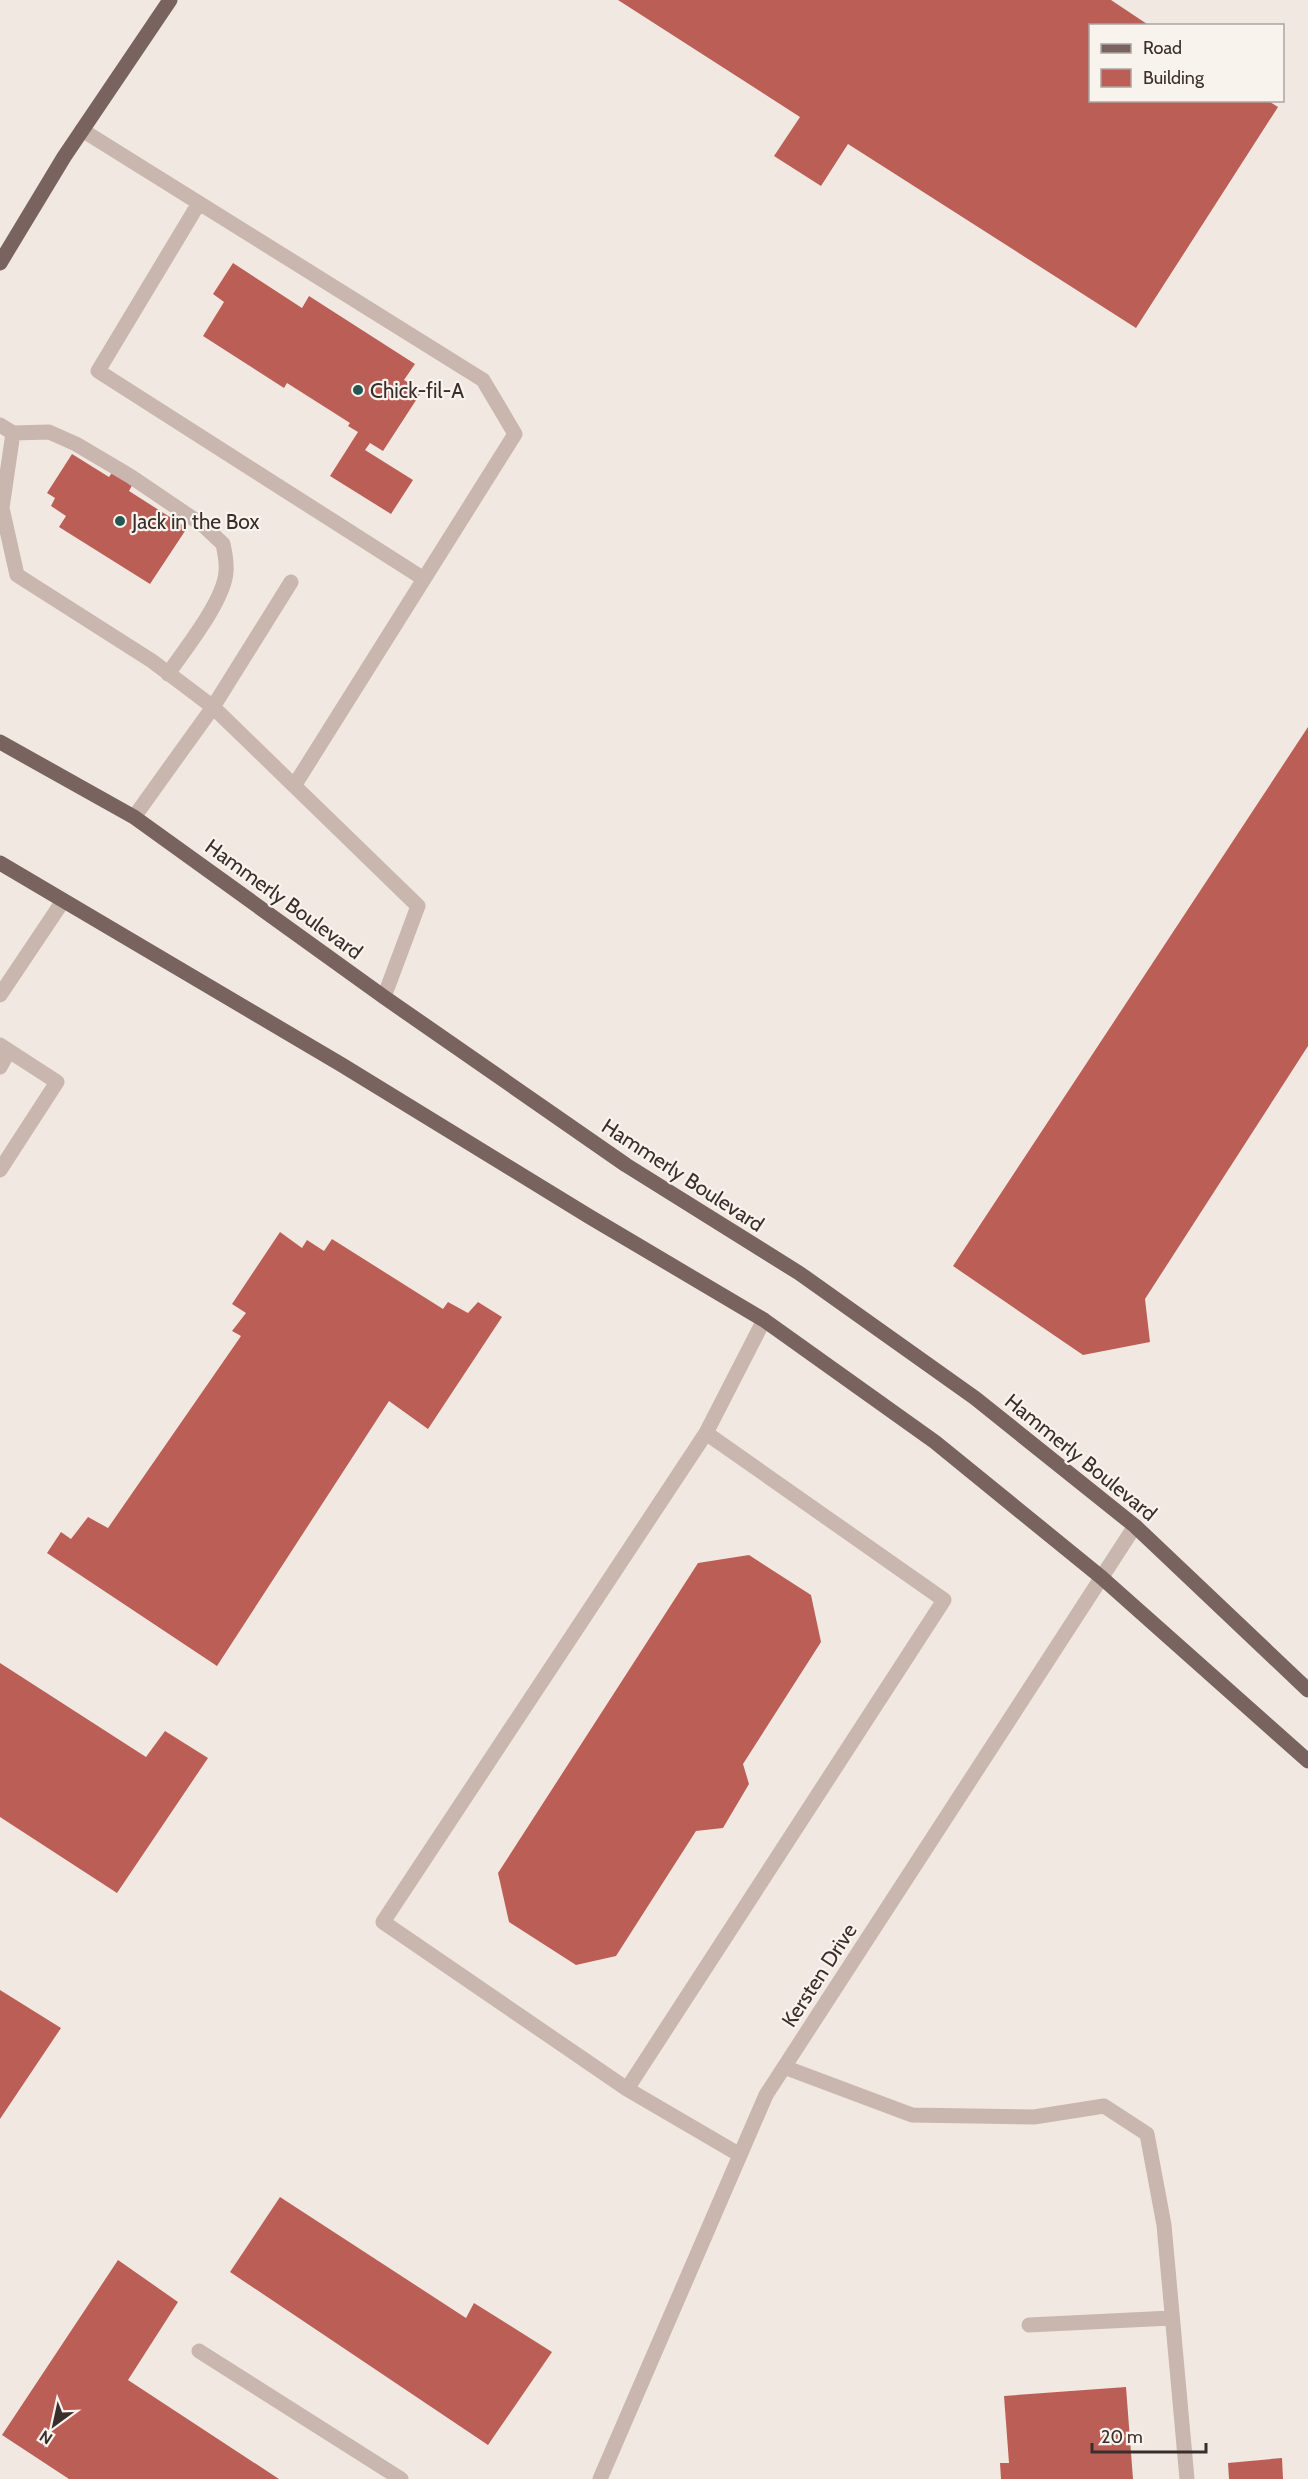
<svg xmlns="http://www.w3.org/2000/svg" width="1308" height="2479" font-family="Cabin,sans-serif">
<rect width="100%" height="100%" fill="#f2e8e2"/>
<!-- building -->
<path fill="#bb5f56" d="M618,0H1111L1150,26H1090V100H1267L1278,107L1136,328L848,144L821,186L774,156L800,117Z
M233,263L302,308L309,296L415,364L404,380L422,391L383,451L370,443L365,450L413,480L391,514L330,476L358,432L348,426L350,423L287,383L284,388L203,336L224,302L213,294Z
M72,454L109,477L114,470L134,482L129,491L187,528L150,584L59,527L66,516L51,506L55,498L47,493Z
M1308,727V1046L1145,1299L1150,1342L1083,1355L953,1266Z
M280,1232L302,1248L307,1240L324,1251L332,1239L443,1309L448,1302L468,1313L478,1302L502,1317L428,1429L389,1401L217,1666L47,1553L61,1532L71,1539L88,1517L108,1528L241,1336L232,1331L246,1313L232,1304Z
M749,1555L811,1595L821,1642L743,1764L749,1784L723,1828L696,1831L616,1956L576,1965L509,1922L498,1873L698,1563Z
M0,1663L146,1757L165,1731L208,1758L117,1893L0,1817Z
M0,1990L61,2028L0,2119Z
M280,2197L466,2318L474,2303L552,2352L488,2445L230,2272Z
M118,2260L178,2302L128,2380L279,2479H69L2,2435Z
M1126,2387L1133,2479H1001L1000,2463H1009L1004,2396Z
M1282,2458L1283,2479H1229L1228,2463Z"/>
<g fill="none" stroke-linecap="round" stroke-linejoin="round">
<!-- minor -->
<path stroke="#c9b6ae" stroke-width="15" d="M82,130L483,380L515,434L294,786
M199,203L98,371L424,579
M0,425L13,433L2,508L17,575L152,661L213,707L418,906L384,997
M13,433L49,432L76,444L130,476L204,526L223,544C225,553 227,562 226,572C224,601 185,649 168,674
M134,817L213,707L291,582
M0,995L63,901
M0,1045L57,1082L0,1170
M0,1067L9,1051
M706,1433L944,1600L627,2089L383,1922L706,1433L764,1320
M784,2067L912,2115L1034,2117L1104,2106L1147,2134L1164,2225L1187,2479
M627,2089L740,2155
M1029,2325L1171,2318
M199,2351L401,2479
M600,2479L766,2095L1135,1526"/>
<!-- major -->
<path stroke="#79635f" stroke-width="15" d="M0,263L64,157L170,0
M0,742L134,817L384,997L626,1165L799,1273L975,1398L1135,1526L1308,1690
M0,863L342,1065L590,1217L764,1320L935,1442L1101,1577L1308,1761"/>
</g>
<!-- markers -->
<g fill="#255752" stroke="#f9f3ee" stroke-width="2">
<circle cx="358" cy="390" r="6"/>
<circle cx="120" cy="521" r="6"/>
</g>
<g text-anchor="middle" dominant-baseline="central" stroke-width="4.5" stroke-linejoin="round" paint-order="stroke">
<!-- poi labels -->
<g font-size="21" fill="#392e2c" stroke="#f9f3ee" text-anchor="start">
<text x="370" y="390">Chick-fil-A</text>
<text x="132" y="521">Jack in the Box</text>
</g>
<!-- street labels -->
<g font-size="21" fill="#392e2c" stroke="#f9f3ee">
<text transform="translate(284 899) rotate(36)">Hammerly Boulevard</text>
<text transform="translate(683 1175) rotate(33)">Hammerly Boulevard</text>
<text transform="translate(1081 1457) rotate(39)">Hammerly Boulevard</text>
<text transform="translate(819 1975) rotate(-57)">Kersten Drive</text>
</g>
</g>
<!-- legend -->
<rect x="1089" y="24" width="195" height="78" fill="#f9f3ee" stroke="#aca4a0" stroke-width="1.5"/>
<rect x="1101" y="44" width="30" height="9" fill="#79635f" stroke="#aca4a0" stroke-width="1.5"/>
<text x="1143" y="54" font-size="18" fill="#392e2c">Road</text>
<rect x="1101" y="69" width="30" height="18" fill="#bb5f56" stroke="#aca4a0" stroke-width="1.5"/>
<text x="1143" y="84" font-size="18" fill="#392e2c">Building</text>
<!-- north arrow -->
<g transform="translate(54 2425) rotate(213)" stroke="#f9f3ee" stroke-width="4.5" paint-order="stroke">
<path d="M0-4.5L10 22L0 15L-10 22Z" fill="#392e2c"/>
<text y="-9" font-size="16" font-weight="bold" text-anchor="middle" fill="#392e2c">N</text>
</g>
<!-- scale -->
<path d="M1092 2443v9h114v-9" fill="none" stroke="#392e2c" stroke-width="3"/>
<text x="1101" y="2443" font-size="18" fill="#392e2c" stroke="#f9f3ee" stroke-width="4.5" paint-order="stroke">20 m</text>
</svg>
